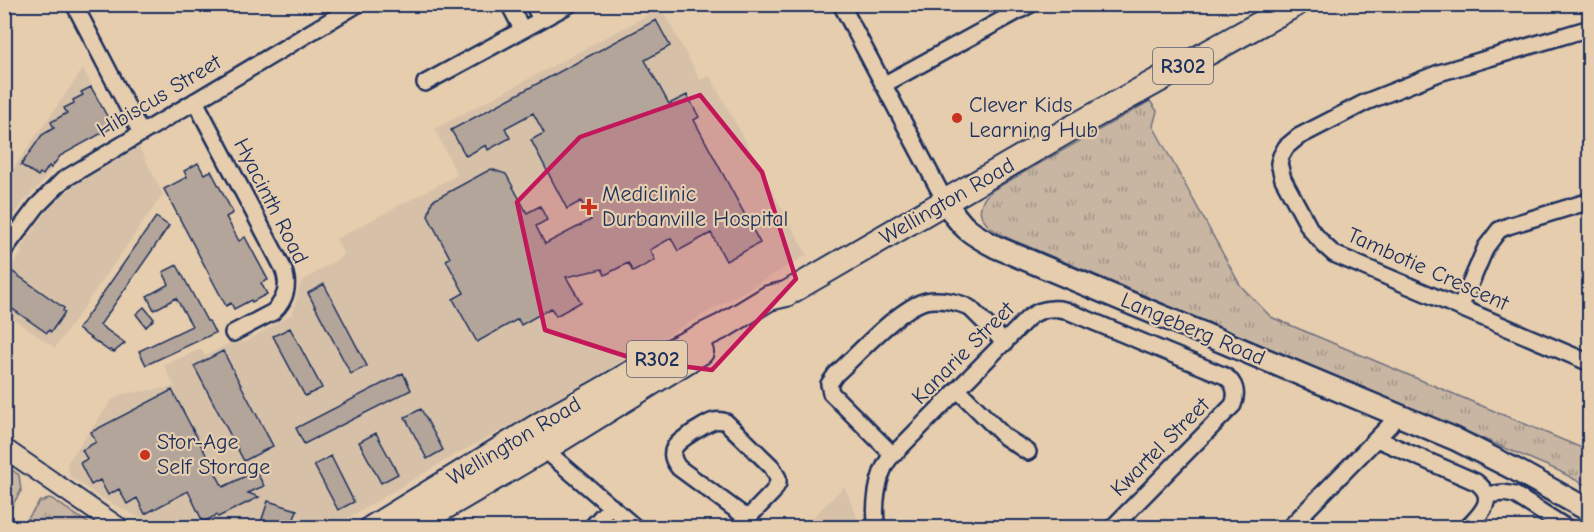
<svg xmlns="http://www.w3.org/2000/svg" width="1594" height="532" font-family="'Comic Neue',sans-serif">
<defs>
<pattern id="grass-tufts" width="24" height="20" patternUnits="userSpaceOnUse" patternTransform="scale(1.5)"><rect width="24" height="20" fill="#c8b6a2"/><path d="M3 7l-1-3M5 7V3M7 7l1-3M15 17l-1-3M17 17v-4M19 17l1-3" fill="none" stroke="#a29487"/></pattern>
</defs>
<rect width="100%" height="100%" fill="#e5cdae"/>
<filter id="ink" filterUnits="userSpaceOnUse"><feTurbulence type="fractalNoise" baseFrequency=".0167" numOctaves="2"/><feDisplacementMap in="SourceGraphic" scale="12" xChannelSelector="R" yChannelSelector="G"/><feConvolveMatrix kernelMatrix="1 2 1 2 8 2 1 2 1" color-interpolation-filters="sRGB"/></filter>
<g filter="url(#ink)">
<!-- built -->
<path fill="#d6c1a8" d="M661,8L700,80L710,76L807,255L510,426L451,457L333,527H144L139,525L146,521L98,496L70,477L67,463L112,400L121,394L175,387L164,365L201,349L205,356L240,338L243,343L292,314L301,282L344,255L336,239L457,175L435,129Z
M83,69L113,127L60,156L40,185L28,197L5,225V168L11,172Z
M139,147L163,194L55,348L5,313V273L8,268H10L22,253L21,248L52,204L62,195L82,180Z
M844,486L861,527H803L844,487Z"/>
<!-- grass -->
<path fill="url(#grass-tufts)" stroke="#727280" stroke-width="1.5" d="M1150,101L1157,111L1153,126L1240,285L1271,317L1589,451V487L1557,470L1025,245C1006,238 963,221 988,194C991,191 996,188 1000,186Z
M5,465L19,475L21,491L5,517Z
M49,498L52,499L94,527H22L40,501L42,502Z"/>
<!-- building -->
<path fill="#b3a59a" stroke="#1b2f5e" stroke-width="1.5" d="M656,20L670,46L645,60L669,104L687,95L699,117L694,120L760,243L726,261L711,233L678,251L671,238L650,250L655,260L633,272L628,263L605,275L602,269L566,277L581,302L556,316L551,308L521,325L518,319L477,342L453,299L464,293L446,260L450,258L428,216L432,201L491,169L506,174L527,213L540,206L547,220L536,226L545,244L591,220L581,201L567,209L531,140L544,133L533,113L505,128L510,138L488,150L486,145L466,156L451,130Z
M91,87L113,127L60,156L51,168L49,166L43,175L40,173L38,176L21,165L42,135L54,128L51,122L67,113L64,108L74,103L73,100L83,95L81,92Z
M198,163L204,174L211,171L233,213L226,217L239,241L245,237L268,280L261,283L267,294L252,302L251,300L234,309L231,303L226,306L164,189L187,177L184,171Z
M156,217L169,226L100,325L125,343L114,352L110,350L109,351L78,329Z
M177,265L207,321H209L215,333L146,365L139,351L192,326L176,298L154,310L147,296L169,284L163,272Z
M4,270L9,273L10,270L64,308L63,311L65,312L51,332L49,330L47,333L4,303Z
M324,284L367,366L351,374L308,293Z
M144,307L154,319L146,327L136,314Z
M290,328L322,388L305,396L273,336Z
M223,351L273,446L244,461L194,366Z
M403,373L411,390L304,444L296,428Z
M172,390L223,487L256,471L264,486L248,493L259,497L218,517L217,515L203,522L188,491L145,514L137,498L127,504L119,489L108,495L100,480L91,485L80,463L87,459L82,450L96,442L91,432Z
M421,409L443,450L427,459L405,417Z
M376,433L398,474L381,483L359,442Z
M331,456L354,502L338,510L314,465Z
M268,501L297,510L291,528H259Z"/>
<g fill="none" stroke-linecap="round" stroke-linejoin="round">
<defs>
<path id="minor" d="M74,4L141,133
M509,4L522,29
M533,4L541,19
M841,4L945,201
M1590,28L1439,73L1366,102L1298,137L1286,147L1281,156L1279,163L1283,179L1310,229L1325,246L1334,254L1590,363
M425,83L570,4
M883,85L1031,4
M195,101L282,266C290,283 287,299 273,312L233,333
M4,250L37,206L63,180L358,4
M1460,308L1486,247L1499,230L1508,226L1590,201
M958,390L1005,437L1028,452
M1377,439L1476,482C1498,498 1481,514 1467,528
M538,445L541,450L552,456L636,528
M893,455L831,393L829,384L836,374C857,355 900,307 926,301C938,298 962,302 971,309L1005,343
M1486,495L1503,493L1515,495L1567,528
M591,528L611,506
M738,528L773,492L778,483V478L772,467L726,422C714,417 706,425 695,431C681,440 663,449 679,468L747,518
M877,528C873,508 877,475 889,459L1028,318C1040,309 1051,307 1065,310L1225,376C1235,383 1238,393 1233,405L1112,528
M1289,528L1389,426L1397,415"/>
<path id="tertiary" d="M4,448L120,528"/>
<path id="secondary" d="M945,201C962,228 968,232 996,247L1455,439L1516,470L1590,511"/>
<path id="primary" d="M372,528L543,423L597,393L663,355L723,326L769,298L786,294L1070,129L1296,4
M409,528L554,443L701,352"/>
</defs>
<!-- minor casing -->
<use href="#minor" stroke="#1b2f5e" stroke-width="20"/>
<!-- tertiary casing -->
<use href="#tertiary" stroke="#1b2f5e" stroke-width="22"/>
<!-- secondary casing -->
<use href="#secondary" stroke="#1b2f5e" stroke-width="26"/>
<!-- primary casing -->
<use href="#primary" stroke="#1b2f5e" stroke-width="28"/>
<!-- minor -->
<use href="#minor" stroke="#e5cdae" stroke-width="15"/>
<!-- tertiary -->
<use href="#tertiary" stroke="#e5cdae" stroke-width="18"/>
<!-- secondary -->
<use href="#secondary" stroke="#e5cdae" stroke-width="21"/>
<!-- primary -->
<use href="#primary" stroke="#e5cdae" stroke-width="24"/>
</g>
</g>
<!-- marked area -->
<path fill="#c2185b" fill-opacity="0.2" stroke="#c2185b" stroke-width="4.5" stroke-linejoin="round" d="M700,95L762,172L796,279L712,370L641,361L545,330L517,202L580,137Z"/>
<!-- markers -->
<g fill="#c8321e" stroke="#e5cdae" stroke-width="2">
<circle cx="957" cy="118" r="6"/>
<path d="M586 198h6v6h6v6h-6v6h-6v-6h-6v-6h6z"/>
<circle cx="145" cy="455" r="6"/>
</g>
<g text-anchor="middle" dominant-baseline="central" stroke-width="4.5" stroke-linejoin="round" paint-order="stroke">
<!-- shield labels -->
<g fill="#e5cdae" stroke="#585e76" stroke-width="1.5">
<rect x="1153" y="48" width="60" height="36" rx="4.5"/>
<rect x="627" y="341" width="60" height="36" rx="4.5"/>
</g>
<g font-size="21" font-weight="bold" fill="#1b2f5e">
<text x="1183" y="66">R302</text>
<text x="657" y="359">R302</text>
</g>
<!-- street labels -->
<g font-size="22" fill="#1b2f5e" stroke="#e5cdae">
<text transform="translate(159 96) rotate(-31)">Hibiscus Street</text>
<text transform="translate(271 201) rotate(63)">Hyacinth Road</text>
<text transform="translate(947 201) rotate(-30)">Wellington Road</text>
<text transform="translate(1428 269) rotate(24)">Tambotie Crescent</text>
<text transform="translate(1193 329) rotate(23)">Langeberg Road</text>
<text transform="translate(963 353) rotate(-45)">Kanarie Street</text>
<text transform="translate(514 441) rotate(-31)">Wellington Road</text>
<text transform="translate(1160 447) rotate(-45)">Kwartel Street</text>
</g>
<!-- poi labels -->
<g font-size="22" fill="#1b2f5e" stroke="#e5cdae" text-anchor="start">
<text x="969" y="105">Clever Kids<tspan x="969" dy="25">Learning Hub</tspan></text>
<text x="602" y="194">Mediclinic<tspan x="602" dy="25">Durbanville Hospital</tspan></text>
<text x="157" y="442">Stor-Age<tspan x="157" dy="25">Self Storage</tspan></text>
</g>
</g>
<!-- margin -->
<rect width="1594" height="532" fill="none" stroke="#e5cdae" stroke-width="24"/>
<rect x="12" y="12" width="1570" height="508" fill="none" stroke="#1b2f5e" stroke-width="2" filter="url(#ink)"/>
</svg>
